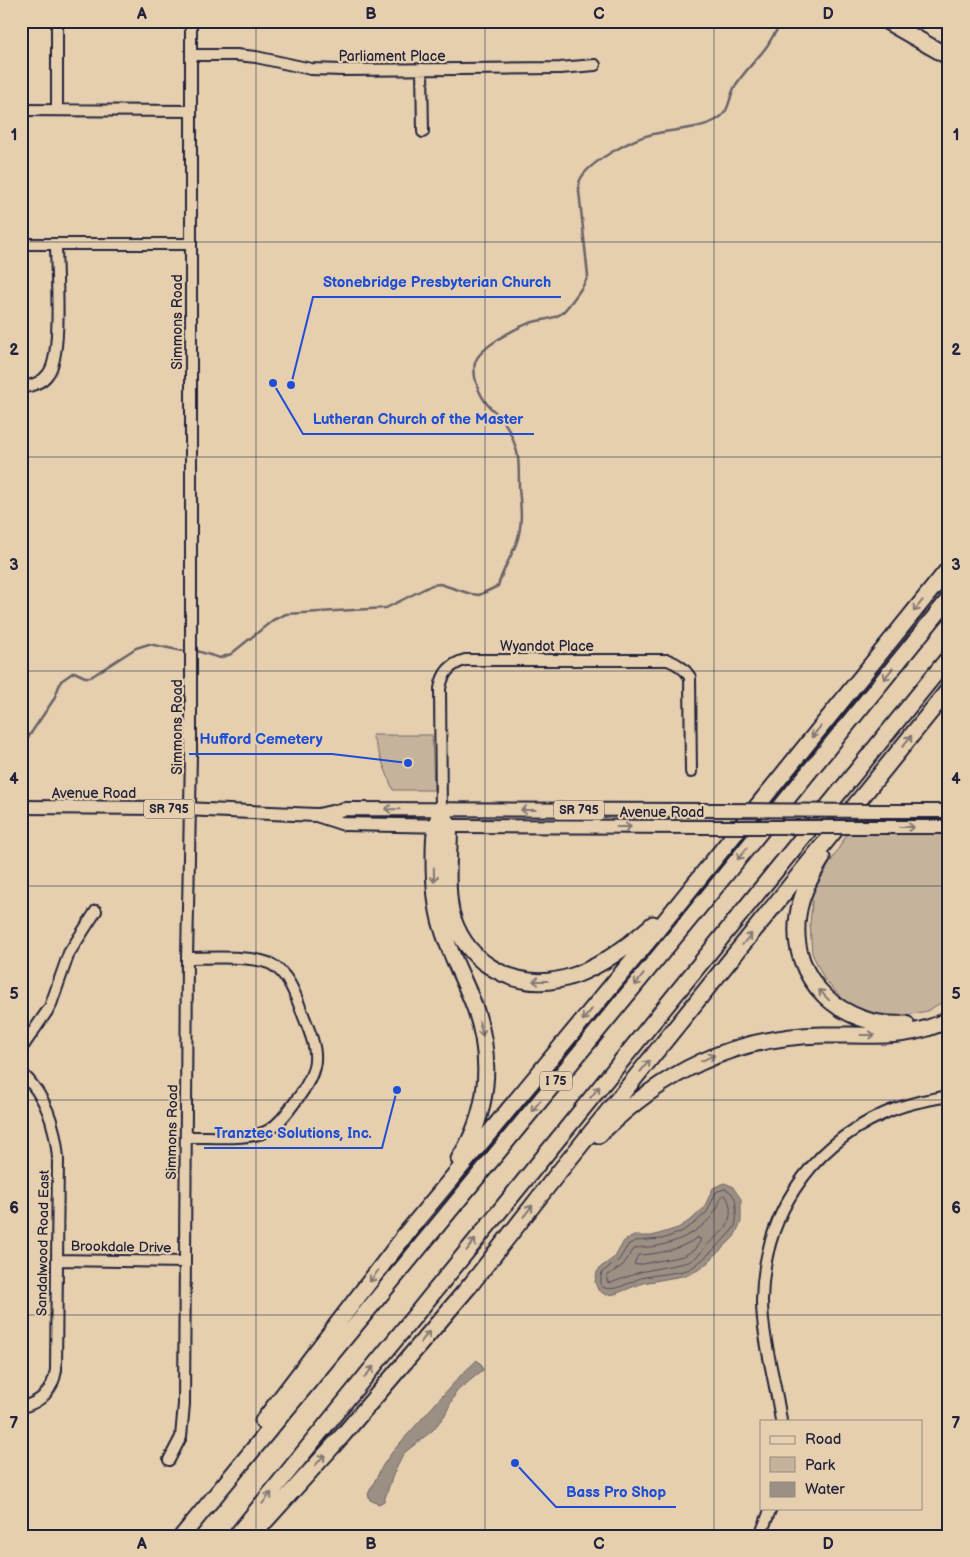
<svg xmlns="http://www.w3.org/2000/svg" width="970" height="1557" font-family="'Balsamiq Sans',sans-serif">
<rect width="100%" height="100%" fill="#e5cfae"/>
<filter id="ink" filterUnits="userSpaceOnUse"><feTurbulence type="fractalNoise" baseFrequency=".02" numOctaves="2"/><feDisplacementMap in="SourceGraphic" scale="10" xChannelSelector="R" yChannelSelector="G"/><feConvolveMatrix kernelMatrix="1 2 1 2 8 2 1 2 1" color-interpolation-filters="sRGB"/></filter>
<g filter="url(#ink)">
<!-- green -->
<path fill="#c6b39b" stroke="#746a6b" d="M372,735H432L434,790H393Z
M949,832V998L927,1011L898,1017L870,1013L844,1000L824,979L812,953L810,924L813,892L847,834Z"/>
<!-- water -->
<path fill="#9c8f84" stroke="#6b6367" d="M724,1183L732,1186L741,1199V1222L734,1237L702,1268L688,1275L643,1283L615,1294L606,1295L598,1290L595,1282L597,1272L601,1267L615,1257L624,1241L634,1236H652L678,1228L692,1219L704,1208L713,1188Z
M477,1360L482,1365L483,1370L456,1392L445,1415L433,1430L404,1453L393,1475L384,1501L379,1504L370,1500L368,1494L383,1465L393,1451L460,1376Z"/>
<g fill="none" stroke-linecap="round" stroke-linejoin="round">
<!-- shore -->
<path stroke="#534e58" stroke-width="1" d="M725,1189C733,1192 736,1198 736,1207C736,1213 737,1220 735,1226C731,1234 696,1268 687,1270C672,1274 656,1274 641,1278C629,1282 613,1294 601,1286V1276L602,1272L619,1260L628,1245L635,1241L662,1239L681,1232L695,1223L707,1212L716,1192Z
M725,1195C733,1204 731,1220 725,1229L705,1247L699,1255L689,1262L640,1272L611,1283L607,1282V1276L623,1265L634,1249C641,1246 649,1248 657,1246C683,1241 715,1225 721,1197Z
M697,1238H700V1242L694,1250L684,1256L637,1265L634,1264L638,1255C660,1254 678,1250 697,1238Z"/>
<!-- stream -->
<path stroke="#6b6367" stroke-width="2.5" d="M197,651L220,658L231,654L273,620L286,614L386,608L432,585L440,584L471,594L479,595L498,586C502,571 510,559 516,544C523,526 521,507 519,488C519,478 519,467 518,457C516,445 509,428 502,419C498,414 492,410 488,405C479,395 472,376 475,363C479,347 519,326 533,322C543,319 553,320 562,313C570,305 584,286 588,276L579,191C579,188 579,183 580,180C588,162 634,138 653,134C673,129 697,130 716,120C730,112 728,101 734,88C742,73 757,60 767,46C773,37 776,29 784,21
M21,748L54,699L61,681L74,672L85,677H91L136,648L149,644L183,651"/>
<defs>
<path id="minor" d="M57,21V110
M191,55H236L256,57L311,69L343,70L560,68L595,65
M422,69L423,132
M21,110L191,111
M21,244H191
M21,388C31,386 42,383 48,374C63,356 56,270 56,244
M441,810L440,689C442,674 450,664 465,660H668C678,664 684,668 690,677L691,772
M21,1049L50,1007L69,953L96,911
M21,1072C46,1096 55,1124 58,1158L56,1370C53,1390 41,1403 21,1407
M186,1137C208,1136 251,1141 269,1130C280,1123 288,1112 295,1102C325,1063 317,1050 300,1007C294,991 287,973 271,964C252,955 209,958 187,958
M57,1260L185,1262
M781,1421C776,1383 762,1338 762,1301C763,1218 808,1148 883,1114C904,1104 926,1100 949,1096
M169,1460L181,1437L184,1404L187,958L191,755V21
M760,1536L771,1508"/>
<path id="major" d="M21,807L163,808L316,815L344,824L449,826L706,827
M879,811H949
M318,815L345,809L717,810
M865,827H949"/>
<path id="highway" d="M886,21L949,57
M947,21L949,22
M441,810C434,827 434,840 434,859C434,882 435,905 442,927C450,955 465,981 475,1008C493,1059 489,1113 459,1159
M441,810C443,815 448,821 449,827C450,833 449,840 449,846C448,868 447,890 451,911C456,933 470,954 489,966C549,1005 608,964 653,924
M822,858C811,876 801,894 798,915C788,980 843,1029 906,1024
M599,1135C663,1072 732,1037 822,1035C865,1034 910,1041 949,1019
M403,1237L655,933L949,568
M263,1421L409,1230
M182,1536L692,916L949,599
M236,1536L949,657
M252,1536L342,1436L472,1283L559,1172L949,689"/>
</defs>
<!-- minor casing -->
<use href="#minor" stroke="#22223b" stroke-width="14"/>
<!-- major casing -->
<use href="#major" stroke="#22223b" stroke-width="16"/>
<!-- highway casing -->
<use href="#highway" stroke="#22223b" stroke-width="19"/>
<!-- minor -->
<use href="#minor" stroke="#e5cfae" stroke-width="10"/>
<!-- major -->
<use href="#major" stroke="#e5cfae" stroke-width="12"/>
<!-- highway -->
<use href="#highway" stroke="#e5cfae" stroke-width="15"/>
<defs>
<path id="major-bridge" d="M717,810L879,811
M706,827H865"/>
</defs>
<!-- major-bridge casing -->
<use href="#major-bridge" stroke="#22223b" stroke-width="16" stroke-linecap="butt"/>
<!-- major-bridge -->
<use href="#major-bridge" stroke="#e5cfae" stroke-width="12"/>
</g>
<!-- one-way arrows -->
<defs><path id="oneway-shaft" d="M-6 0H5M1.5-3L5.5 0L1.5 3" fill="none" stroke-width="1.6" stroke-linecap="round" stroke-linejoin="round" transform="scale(1.25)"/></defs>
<g stroke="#847874">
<use href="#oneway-shaft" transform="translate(918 606) rotate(129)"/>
<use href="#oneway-shaft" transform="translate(888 674) rotate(129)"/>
<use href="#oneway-shaft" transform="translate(816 732) rotate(129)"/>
<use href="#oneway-shaft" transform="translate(907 741) rotate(-51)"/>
<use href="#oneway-shaft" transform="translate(392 809) rotate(-179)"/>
<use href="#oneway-shaft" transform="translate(528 810) rotate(-180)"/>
<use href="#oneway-shaft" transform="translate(624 827)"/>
<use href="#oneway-shaft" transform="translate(907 827)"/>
<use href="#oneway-shaft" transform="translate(742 854) rotate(129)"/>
<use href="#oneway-shaft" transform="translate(434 875) rotate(89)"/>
<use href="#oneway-shaft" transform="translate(747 939) rotate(-51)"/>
<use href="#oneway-shaft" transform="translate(639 980) rotate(129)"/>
<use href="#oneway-shaft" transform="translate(540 981) rotate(180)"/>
<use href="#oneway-shaft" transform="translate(824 995) rotate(-134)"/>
<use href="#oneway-shaft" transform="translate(587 1015) rotate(130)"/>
<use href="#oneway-shaft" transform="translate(481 1029) rotate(76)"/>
<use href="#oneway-shaft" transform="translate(868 1035)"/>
<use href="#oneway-shaft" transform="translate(708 1058) rotate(-24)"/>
<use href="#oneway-shaft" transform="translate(645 1066) rotate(-51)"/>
<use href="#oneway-shaft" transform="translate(595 1092) rotate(-51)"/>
<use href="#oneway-shaft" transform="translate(536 1106) rotate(129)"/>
<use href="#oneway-shaft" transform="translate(528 1211) rotate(-52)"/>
<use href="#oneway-shaft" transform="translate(471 1245) rotate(-51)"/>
<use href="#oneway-shaft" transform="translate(374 1276) rotate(127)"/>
<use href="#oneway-shaft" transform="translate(425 1337) rotate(-50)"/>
<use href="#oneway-shaft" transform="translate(369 1372) rotate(-51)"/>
<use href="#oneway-shaft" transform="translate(320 1460) rotate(-48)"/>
<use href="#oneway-shaft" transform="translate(267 1498) rotate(-51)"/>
</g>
</g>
<!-- grid -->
<path fill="none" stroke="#22223b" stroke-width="1" stroke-opacity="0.55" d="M256,21V1536M485,21V1536M714,21V1536M21,242H949M21,457H949M21,671H949M21,886H949M21,1100H949M21,1315H949"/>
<g text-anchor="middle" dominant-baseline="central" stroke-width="4.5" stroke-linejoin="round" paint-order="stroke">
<!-- shield labels -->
<g fill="#e5cfae" stroke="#5c565e" stroke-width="1">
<rect x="144" y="799.5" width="50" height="19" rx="4"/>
<rect x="554" y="800.5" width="50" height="19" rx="4"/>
<rect x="540" y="1071.5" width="32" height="19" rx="4"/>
</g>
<g font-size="12" font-weight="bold" fill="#22223b">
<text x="169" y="809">SR 795</text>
<text x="579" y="810">SR 795</text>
<text x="556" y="1081">I 75</text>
</g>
<!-- street labels -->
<g font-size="14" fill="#22223b" stroke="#e5cfae">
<text x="392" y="56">Parliament Place</text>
<text transform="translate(177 322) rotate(-90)">Simmons Road</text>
<text x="547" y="646">Wyandot Place</text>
<text transform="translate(177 727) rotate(-90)">Simmons Road</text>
<text x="94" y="793">Avenue Road</text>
<text x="662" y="812">Avenue Road</text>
<text transform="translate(172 1132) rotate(-89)">Simmons Road</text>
<text transform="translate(43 1243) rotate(-89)">Sandalwood Road East</text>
<text transform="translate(121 1247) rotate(1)">Brookdale Drive</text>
</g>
</g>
<!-- callouts -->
<path fill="none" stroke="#1d4ed8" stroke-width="2" d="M291 385L313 297H561M273 383L303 434H534M408 763L332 754H189M397 1090L382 1148H204M515 1463L556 1507H676"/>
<g fill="#1d4ed8" stroke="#e5cfae" stroke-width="2">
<circle cx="291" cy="385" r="5"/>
<circle cx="273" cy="383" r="5"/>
<circle cx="408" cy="763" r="5"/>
<circle cx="397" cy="1090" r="5"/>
<circle cx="515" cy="1463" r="5"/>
</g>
<g font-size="15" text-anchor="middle" font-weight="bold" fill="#1d4ed8" stroke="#e5cfae" stroke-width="4.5" stroke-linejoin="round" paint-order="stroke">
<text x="437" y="287">Stonebridge Presbyterian Church</text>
<text x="418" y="424">Lutheran Church of the Master</text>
<text x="261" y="744">Hufford Cemetery</text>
<text x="293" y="1138">Tranztec Solutions, Inc.</text>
<text x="616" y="1497">Bass Pro Shop</text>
</g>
<!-- margin -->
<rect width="970" height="1557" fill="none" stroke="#e5cfae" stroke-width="55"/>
<!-- legend -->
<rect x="760" y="1420" width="162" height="90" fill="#e5cfae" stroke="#978a80"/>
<rect x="770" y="1436" width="25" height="8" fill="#e5cfae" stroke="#978a80"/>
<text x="805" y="1444" font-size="15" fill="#22223b">Road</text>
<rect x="770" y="1457" width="25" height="15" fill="#c6b39b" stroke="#978a80"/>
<text x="805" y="1470" font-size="15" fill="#22223b">Park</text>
<rect x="770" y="1482" width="25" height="15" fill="#9c8f84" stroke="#978a80"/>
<text x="805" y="1494" font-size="15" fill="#22223b">Water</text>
<rect x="28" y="28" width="914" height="1502" fill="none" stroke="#22223b" stroke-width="2"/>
<g font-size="16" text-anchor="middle" font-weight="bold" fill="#22223b">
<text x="142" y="19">A</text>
<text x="371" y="19">B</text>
<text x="599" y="19">C</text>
<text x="828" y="19">D</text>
<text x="14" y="140">1</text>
<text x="956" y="140">1</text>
<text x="14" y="355">2</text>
<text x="956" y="355">2</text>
<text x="14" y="570">3</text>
<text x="956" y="570">3</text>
<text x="14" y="784">4</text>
<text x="956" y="784">4</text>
<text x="14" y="999">5</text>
<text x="956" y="999">5</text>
<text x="14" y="1213">6</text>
<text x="956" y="1213">6</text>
<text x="14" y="1428">7</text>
<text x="956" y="1428">7</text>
<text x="142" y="1549">A</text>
<text x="371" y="1549">B</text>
<text x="599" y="1549">C</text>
<text x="828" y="1549">D</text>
</g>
</svg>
